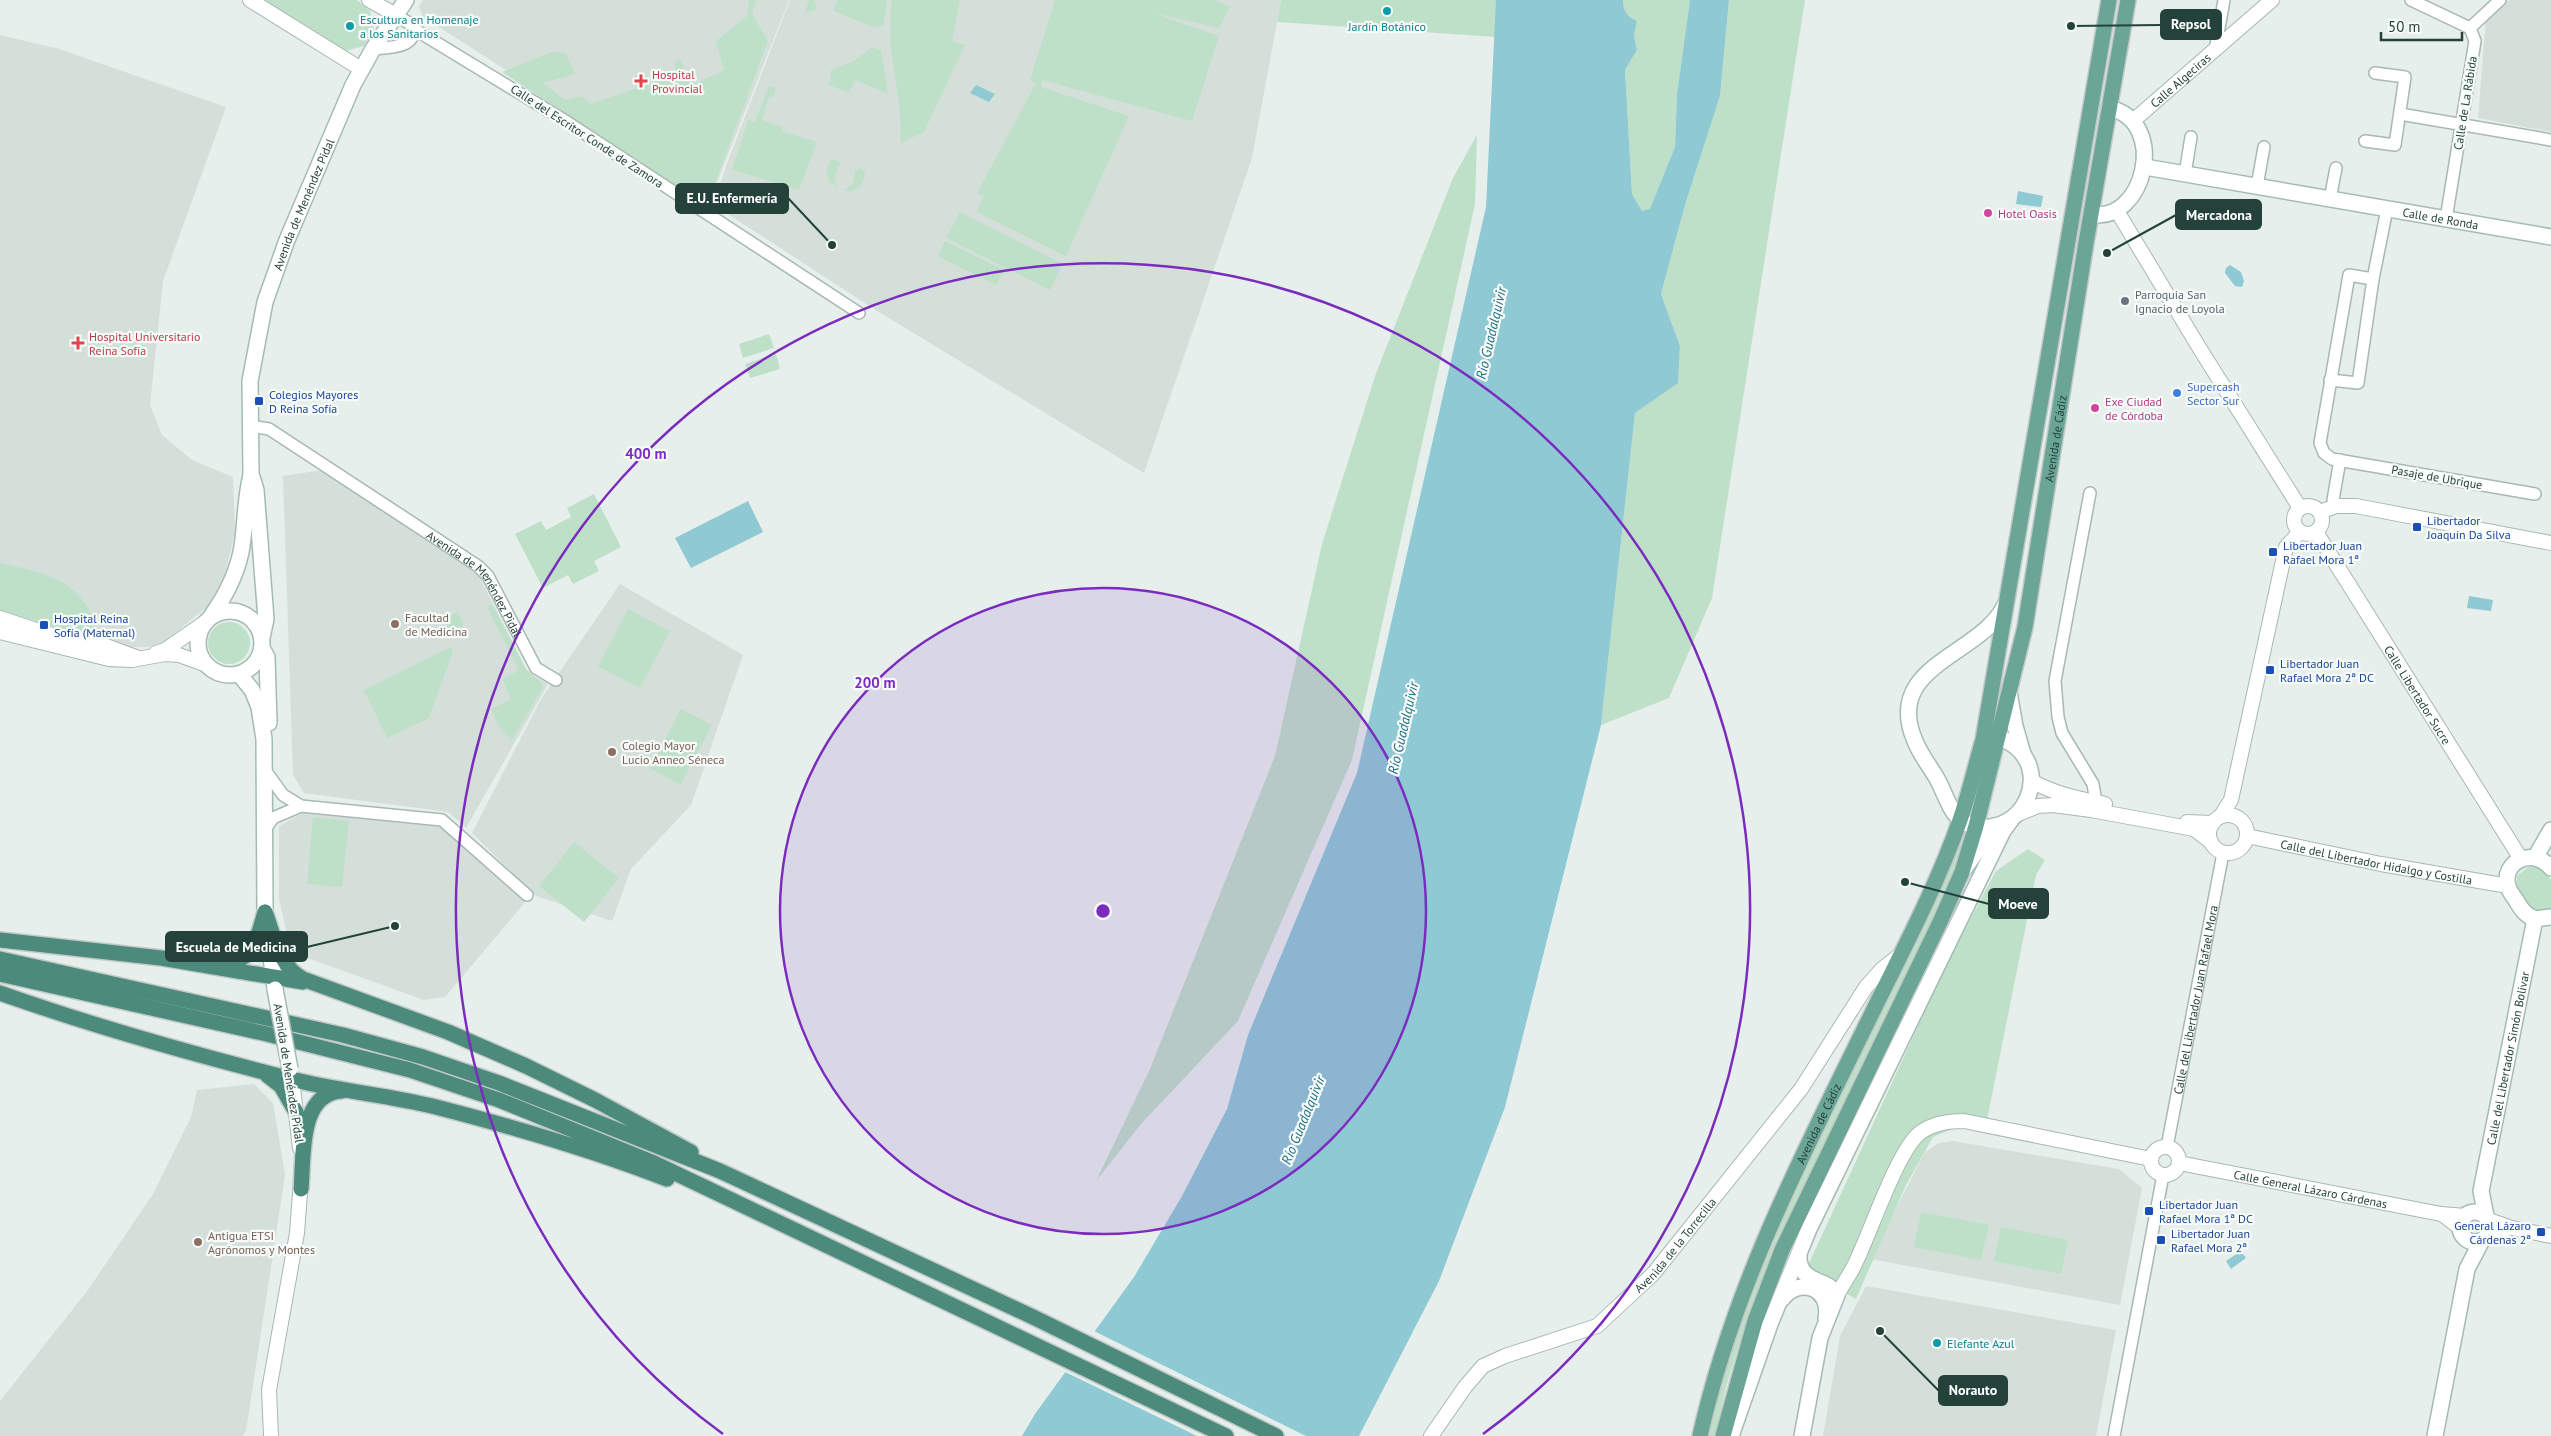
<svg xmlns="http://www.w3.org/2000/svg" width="2551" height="1436" font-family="'PT Sans',sans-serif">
<rect width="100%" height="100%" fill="#e6efeb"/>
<!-- built -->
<path fill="#d4dfda" d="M423,0H789L710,200L423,17L419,6Z
M790,0H1281L1252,158L1144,473L874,309L714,205L726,166Z
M2509,0H2551V132L2478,118L2486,20Z
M0,35L59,49L226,107L163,281L150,405L162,435L192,460L233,477L235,531L225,575L208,606L164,642L148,647H124L66,634L40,618L0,608Z
M322,470L478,574L528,673L548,684L466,828L448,812L304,793L293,775L283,476Z
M620,584L743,655L691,805L631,869L612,921L536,896L472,833L541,699Z
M303,813L443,827L527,900L445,997L424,1000L291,952L279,899V826Z
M254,1084L273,1103L285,1175L246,1431L242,1436H0V1401L88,1290L153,1194L191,1117L197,1090Z
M1953,1141L2119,1169L2142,1188L2120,1305L1870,1259L1925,1152L1939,1143Z
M1866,1286L2116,1330L2096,1436H1823L1840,1336Z"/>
<!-- green -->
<path fill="#bfe0c8" d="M262,0H357L370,11L374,30L364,46L345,51Z
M749,0H756L752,14L768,41L706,207L502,72L552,52L566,53L575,74L543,83L565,100L582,96L590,104L676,75L675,61L680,59L691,86L724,70L716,41L747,16Z
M809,0H815L816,10L805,13Z
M838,0H887L883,26L873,27L833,11Z
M892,0H960L952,41L965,45L924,132L901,143C900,127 901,111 898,96C893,59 887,38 892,0Z
M1055,0H1214L1230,6L1219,28L1153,13L1219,36L1192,121L1042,80L1041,87L1129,116L1066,256L977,212L983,197L977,193L1035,85H1038L1030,80Z
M1281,0H1496V37L1277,22Z
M1623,0H1690L1677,94L1675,147L1650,210L1642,211L1632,194L1625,70L1637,50L1634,35L1637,21C1627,17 1623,10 1623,0Z
M1729,0H1805L1712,598L1669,698L1601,725L1635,413L1678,382L1680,346L1661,294L1685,205L1720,96Z
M872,47L881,50L888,94L856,80L848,93L829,85L831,70L852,62Z
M769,86L776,88L773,97H769L762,120L782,127L781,131L817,142L799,190L732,170L748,120L755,122Z
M1477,135L1475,204L1352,760L1238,1021L1141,1124L1096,1181L1150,1069L1275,756L1322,544L1375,376L1453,178Z
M831,160H836L840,163L834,179L837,187C826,182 824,169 831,160Z
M861,168L865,173C864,185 856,192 844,191L854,182L855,170Z
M960,212L1063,264L1050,290L946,238Z
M945,241L1004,270L996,285L938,256Z
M769,334L774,348L743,358L739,344Z
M776,354L780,369L750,378L745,364Z
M594,494L621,547L594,561L599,571L573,584L568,575L543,588L515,534L541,521L546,530L571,517L567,508Z
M0,563C33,571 69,575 88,608C94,618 96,631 100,641L0,610Z
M492,604L526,669L539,680L543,687L512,740L500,728L491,709L511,699L503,679L519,670L487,607Z
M628,609L670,631L640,688L598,666Z
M458,612L463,623L461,629L451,634L444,619Z
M208 643a21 21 0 1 1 42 0a21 21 0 1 1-42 0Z
M451,647L453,651L429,718L387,738L364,690Z
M681,709L712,725L680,785L650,768Z
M313,817L349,821L342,887L307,884Z
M574,842L619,878L584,922L539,886Z
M1956,843L1962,845L1944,896L1778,1242L1748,1316L1726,1387L1715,1436H1708C1736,1293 1807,1163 1871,1033C1902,971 1929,907 1956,843Z
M2028,849L2045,860L2036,875L1985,1130L1958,1126L1933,1137L1906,1185L1856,1299L1805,1272L1947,963L1996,871Z
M2528,867H2540L2551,880V911C2546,911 2539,913 2535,912C2522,907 2516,888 2517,876Z
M1921,1212L1989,1225L1981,1260L1914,1247Z
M2001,1227L2068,1240L2061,1274L1994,1261Z"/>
<!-- water -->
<path fill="#8ec9d4" d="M1496,0H1623C1623,10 1627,17 1637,21L1634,35L1637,50L1625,70L1632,194L1642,211L1650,209L1675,147L1677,94L1690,0H1729L1720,96L1685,205L1661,294L1680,346L1678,383L1635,413L1601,725L1505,1107L1439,1281L1359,1436H1022L1035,1414L1134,1277L1182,1196L1227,1109L1248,1035L1357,773L1486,207Z
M976,85L995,94L989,102L970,93Z
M2018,191L2043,196L2041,207L2016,204Z
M2230,265L2241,272L2244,281L2242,287L2235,286L2225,273L2226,268Z
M748,501L763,532L691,568L675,538Z
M2469,596L2493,600L2491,611L2467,608Z
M2241,1251L2246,1258L2231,1269L2226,1261Z"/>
<!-- pier -->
<path fill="#e6efeb" d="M1092,1330L1306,1436H1197L1063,1371Z"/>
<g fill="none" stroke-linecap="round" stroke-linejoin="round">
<defs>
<g id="minor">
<path d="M2411,0L2470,28"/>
<path d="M414,29L567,122L859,313"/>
<path d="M373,49C388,47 414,49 414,29L412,25L396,15"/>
<path d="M2215,51L2224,0"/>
<path d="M2400,114L2551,140"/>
<path d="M2365,141L2395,145L2405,77L2375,73"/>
<path d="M2185,174L2191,137"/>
<path d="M2257,186L2264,147"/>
<path d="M2330,199L2336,168"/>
<path d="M2446,219L2475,41L2470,28L2500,0"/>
<path d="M2373,279L2349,275L2320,443L2324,453L2332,459L2535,494"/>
<path d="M2330,380L2358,383L2373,279L2387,209"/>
<path id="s1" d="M250,426L269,429L478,566L488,576L536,668L556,680"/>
<path d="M2090,493L2055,681L2058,717L2062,733L2093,784L2096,802"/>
<path d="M2334,507L2333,500L2340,460"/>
<path d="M265,770L283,795L301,806L442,820L527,895"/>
<path d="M264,831L273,818L301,806"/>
<path id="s2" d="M2167,1147L2223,853"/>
<path d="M2114,1436L2163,1175"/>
</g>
<g id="tertiary">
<path d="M250,0L361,69"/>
<path d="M369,0L396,15"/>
<path id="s3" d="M2134,120L2272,0"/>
<path d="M2117,211L2200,349L2300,508"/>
<circle cx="2308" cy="520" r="14"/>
<path d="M2320,512L2336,506H2356L2551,543"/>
<path id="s4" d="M2316,532L2521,859"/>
<path d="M0,618L60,638L98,643L136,657"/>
<path d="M0,632L109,659L132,660L165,654L179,655L204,664"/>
<path d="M156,653L165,650L204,623"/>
<path d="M2032,781C2054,794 2080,799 2105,804"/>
<path d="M2018,814L2038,806L2053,805L2091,810L2194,829L2211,842"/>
<circle cx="2228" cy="834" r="19"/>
<path d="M2220,817L2231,800L2286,547L2300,532"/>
<path d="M2187,822L2213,823"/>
<path id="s5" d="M2247,836L2381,864L2508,886"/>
<path d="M292,1079L300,1148"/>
<circle cx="2165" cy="1161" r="14"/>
<path id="s6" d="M2179,1163L2441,1214L2465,1216"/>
<path d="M2442,1214L2460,1228"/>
<path d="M2489,1220L2512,1228L2551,1236"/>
<path d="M2489,1234L2511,1228"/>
<path d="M1837,1295C1842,1286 1848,1277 1853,1268C1869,1238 1897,1149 1921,1132C1934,1123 1949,1121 1964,1121L2151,1159"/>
<path d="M271,1436L269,1390L297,1233L301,1180"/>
<path id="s7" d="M1431,1436L1465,1387L1483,1366L1505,1356L1597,1326L1653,1274L1801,1089L1866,987L1882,969L1901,954"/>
</g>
<g id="secondary">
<path id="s8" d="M2145,167L2551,237"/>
<path d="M2091,214C2144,225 2170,121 2109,108"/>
<circle cx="230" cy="643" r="32"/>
<path d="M212,615C226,595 236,576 241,552C246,526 244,503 251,475"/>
<path id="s9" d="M262,638L266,619L256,490L251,474L250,381L265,302L287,240L353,85L373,49L406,0"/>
<path d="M262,648L267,657L269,723"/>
<path d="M239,674L252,690L259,707L264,739L265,912L275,988"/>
<path d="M2009,692L2015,726L2023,754"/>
<path d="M1985,738C1993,735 2001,737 2007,741C2056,767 2024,841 1970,825C1950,819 1946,793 1936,777C1929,765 1920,754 1915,741C1882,665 1981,656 2005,605"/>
<path d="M2536,856L2551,830"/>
<path d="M2551,868C2533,846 2501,862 2508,886C2509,891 2513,896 2516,900C2521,909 2525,915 2535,919L2551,917"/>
<path d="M1964,869L1995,826"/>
<circle cx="2475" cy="1227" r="15"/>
<path id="s10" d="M2486,1216L2481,1191L2535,919"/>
<path d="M1799,1253C1797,1286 1829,1277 1837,1295L1820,1338L1802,1436"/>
<path d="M1782,1299C1799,1276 1832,1288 1826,1318"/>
<path d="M1731,1436L1770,1324L1809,1229L2003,831L2011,820"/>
<path d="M2435,1436L2467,1269L2482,1240"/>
</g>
<g id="primary">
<path id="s11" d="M1700,1436C1735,1280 1808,1145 1877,1003C1906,944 1938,883 1960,820C1969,794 1975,767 1983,740L2109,0"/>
<path id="s12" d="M1723,1436L1755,1321L1782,1250L1940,922L1962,872L1976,826L2025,627L2086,243L2128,0"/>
</g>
<path id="trunk" d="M265,912C274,936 279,966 303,979L448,1032L526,1066L595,1100L691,1152
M0,940L161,958L303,982
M0,959L343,1035L423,1057L499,1083L720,1171L1033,1317L1276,1436
M223,964C255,961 257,938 265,912
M0,974L267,1034L410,1070L499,1100L654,1163L1226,1436
M0,993C96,1027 192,1054 291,1079C338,1091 388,1095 436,1107C514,1127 592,1150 667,1179
M267,1075L281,1086L296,1112
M301,1189C304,1158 298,1093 342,1091"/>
</defs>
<!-- minor casing -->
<use href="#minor" stroke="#a8b8b2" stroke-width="14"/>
<!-- tertiary casing -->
<use href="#tertiary" stroke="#a8b8b2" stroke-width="16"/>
<!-- secondary casing -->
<use href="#secondary" stroke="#a4bbb3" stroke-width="18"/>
<!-- primary casing -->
<use href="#primary" stroke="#c2cac8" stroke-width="18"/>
<!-- trunk casing -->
<use href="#trunk" stroke="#c2cac8" stroke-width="18"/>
<!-- minor -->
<use href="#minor" stroke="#fff" stroke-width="11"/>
<!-- tertiary -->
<use href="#tertiary" stroke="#fff" stroke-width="14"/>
<!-- secondary -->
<use href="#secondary" stroke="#fff" stroke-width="15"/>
<!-- primary -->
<use href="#primary" stroke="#6aa596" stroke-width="15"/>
<!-- trunk -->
<use href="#trunk" stroke="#4c8a7c" stroke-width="15"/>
<defs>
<path id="secondary-bridge" d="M275,989L290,1069"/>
</defs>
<!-- secondary-bridge casing -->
<use href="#secondary-bridge" stroke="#a4bbb3" stroke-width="18" stroke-linecap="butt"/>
<!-- secondary-bridge -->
<use href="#secondary-bridge" stroke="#fff" stroke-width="15"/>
</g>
<!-- distance rings -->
<circle cx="1103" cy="911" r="323" fill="#7b2cbf" fill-opacity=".12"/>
<g fill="none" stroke="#7b2cbf" stroke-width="2.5">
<circle cx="1103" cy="911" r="323"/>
<path d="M723 1434A647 647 0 1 1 1483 1434"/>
</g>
<!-- markers -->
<g fill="#0f9aa8" stroke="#f7fbf9" stroke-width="2">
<circle cx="1387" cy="11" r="5"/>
<circle cx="350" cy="26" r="5"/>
<circle cx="1937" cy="1343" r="5"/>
</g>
<g fill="#e0444e" stroke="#f7fbf9" stroke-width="2">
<path d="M638.5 73.5h5v5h5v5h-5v5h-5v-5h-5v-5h5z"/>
<path d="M75.5 335.5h5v5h5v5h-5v5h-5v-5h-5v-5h5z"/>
</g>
<g fill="#d1479c" stroke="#f7fbf9" stroke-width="2">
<circle cx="1988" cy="213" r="5"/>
<circle cx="2095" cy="408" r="5"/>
</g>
<circle fill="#6b7280" stroke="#f7fbf9" stroke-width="2" cx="2125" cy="301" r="5"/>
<circle fill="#3f7fe0" stroke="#f7fbf9" stroke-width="2" cx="2177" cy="393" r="5"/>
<g fill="#1a4fb4" stroke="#f7fbf9" stroke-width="2">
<rect x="254" y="396" width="10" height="10" rx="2.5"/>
<rect x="2412" y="522" width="10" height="10" rx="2.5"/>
<rect x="2268" y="547" width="10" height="10" rx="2.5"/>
<rect x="39" y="620" width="10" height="10" rx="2.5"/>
<rect x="2265" y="665" width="10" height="10" rx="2.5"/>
<rect x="2144" y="1206" width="10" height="10" rx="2.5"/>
<rect x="2536" y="1227" width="10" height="10" rx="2.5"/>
<rect x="2156" y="1235" width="10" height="10" rx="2.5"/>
</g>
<g fill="#8d6e63" stroke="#f7fbf9" stroke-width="2">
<circle cx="395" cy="624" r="5"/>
<circle cx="612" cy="752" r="5"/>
<circle cx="198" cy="1242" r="5"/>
</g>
<g text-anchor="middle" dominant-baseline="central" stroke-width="4.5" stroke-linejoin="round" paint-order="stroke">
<!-- culture labels -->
<g font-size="12" fill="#0d838f" stroke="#f7fbf9" text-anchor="start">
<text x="360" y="19">Escultura en Homenaje<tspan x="360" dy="14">a los Sanitarios</tspan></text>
<text x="1387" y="26" text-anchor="middle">Jardín Botánico</text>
<text x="1947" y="1343">Elefante Azul</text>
</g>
<!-- health labels -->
<g font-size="12" fill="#be3a42" stroke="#f7fbf9" text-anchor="start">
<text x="652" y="74">Hospital<tspan x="652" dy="14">Provincial</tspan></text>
<text x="89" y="336">Hospital Universitario<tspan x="89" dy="14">Reina Sofía</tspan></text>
</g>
<!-- street labels -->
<g font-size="12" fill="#24423a" stroke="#f7fbf9">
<text stroke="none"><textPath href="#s3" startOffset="61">Calle Algeciras</textPath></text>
<text transform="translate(2465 103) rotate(-81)">Calle de La Rábida</text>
<text transform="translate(587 136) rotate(33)">Calle del Escritor Conde de Zamora</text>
<text stroke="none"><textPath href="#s9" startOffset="444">Avenida de Menéndez Pidal</textPath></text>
<text stroke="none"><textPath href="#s8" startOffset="300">Calle de Ronda</textPath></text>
<text stroke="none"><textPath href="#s12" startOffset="1058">Avenida de Cádiz</textPath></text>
<text transform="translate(2437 477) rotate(10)">Pasaje de Ubrique</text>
<text stroke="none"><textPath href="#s1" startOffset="280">Avenida de Menéndez Pidal</textPath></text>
<text stroke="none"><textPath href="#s4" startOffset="192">Calle Libertador Sucre</textPath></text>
<text stroke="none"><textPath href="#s5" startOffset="132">Calle del Libertador Hidalgo y Costilla</textPath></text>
<text stroke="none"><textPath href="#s2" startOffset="150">Calle del Libertador Juan Rafael Mora</textPath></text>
<text stroke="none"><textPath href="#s10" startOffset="161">Calle del Libertador Simón Bolivar</textPath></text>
<text transform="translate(289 1073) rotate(81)">Avenida de Menéndez Pidal</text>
<text stroke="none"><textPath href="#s11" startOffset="335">Avenida de Cádiz</textPath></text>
<text stroke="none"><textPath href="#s6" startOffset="134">Calle General Lázaro Cárdenas</textPath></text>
<text stroke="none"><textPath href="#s7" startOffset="321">Avenida de la Torrecilla</textPath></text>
</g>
<!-- hotel labels -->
<g font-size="12" fill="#b23c85" stroke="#f7fbf9" text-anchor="start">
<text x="1998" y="213">Hotel Oasis</text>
<text x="2105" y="401">Exe Ciudad<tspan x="2105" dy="14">de Córdoba</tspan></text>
</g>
<!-- worship labels -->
<g font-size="12" fill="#5b616d" stroke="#f7fbf9" text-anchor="start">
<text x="2135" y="294">Parroquia San<tspan x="2135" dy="14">Ignacio de Loyola</tspan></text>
</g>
<!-- shop labels -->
<g font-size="12" fill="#366cbe" stroke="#f7fbf9" text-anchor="start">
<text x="2187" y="386">Supercash<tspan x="2187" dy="14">Sector Sur</tspan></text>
</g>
<!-- transit labels -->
<g font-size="12" fill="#164399" stroke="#f7fbf9" text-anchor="start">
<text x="269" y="394">Colegios Mayores<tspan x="269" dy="14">D Reina Sofía</tspan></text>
<text x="2427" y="520">Libertador<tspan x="2427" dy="14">Joaquín Da Silva</tspan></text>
<text x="2283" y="545">Libertador Juan<tspan x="2283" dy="14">Rafael Mora 1ª</tspan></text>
<text x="54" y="618">Hospital Reina<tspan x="54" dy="14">Sofía (Maternal)</tspan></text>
<text x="2280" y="663">Libertador Juan<tspan x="2280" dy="14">Rafael Mora 2ª DC</tspan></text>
<text x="2159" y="1204">Libertador Juan<tspan x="2159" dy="14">Rafael Mora 1ª DC</tspan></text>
<text x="2531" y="1225" text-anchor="end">General Lázaro<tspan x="2531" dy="14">Cárdenas 2ª</tspan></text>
<text x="2171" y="1233">Libertador Juan<tspan x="2171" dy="14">Rafael Mora 2ª</tspan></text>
</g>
<!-- education labels -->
<g font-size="12" fill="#785e54" stroke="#f7fbf9" text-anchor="start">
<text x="405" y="617">Facultad<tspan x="405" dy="14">de Medicina</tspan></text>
<text x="622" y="745">Colegio Mayor<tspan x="622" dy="14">Lucio Anneo Séneca</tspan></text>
<text x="208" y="1235">Antigua ETSI<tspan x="208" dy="14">Agrónomos y Montes</tspan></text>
</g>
<!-- water labels -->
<g font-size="14" font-style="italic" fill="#1c6f80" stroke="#f7fbf9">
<text transform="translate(1491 333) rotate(-77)">Río Guadalquivir</text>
<text transform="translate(1403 728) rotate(-77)">Río Guadalquivir</text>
<text transform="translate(1303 1120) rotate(-68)">Río Guadalquivir</text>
</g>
</g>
<circle cx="1103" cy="911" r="8" fill="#7b2cbf" stroke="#f7fbf9" stroke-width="2.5"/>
<g font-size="15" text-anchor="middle" font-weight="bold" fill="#7b2cbf" stroke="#f7fbf9" stroke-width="4.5" stroke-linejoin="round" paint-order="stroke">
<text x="646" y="459">400 m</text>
<text x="875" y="688">200 m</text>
</g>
<!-- callouts -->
<path fill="none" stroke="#24423a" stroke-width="2" d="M2071 26L2161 25M832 245L788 198M2107 253L2176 215M1905 882L1989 904M395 926L307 947M1880 1331L1939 1391"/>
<g fill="#24423a" stroke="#f7fbf9" stroke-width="2">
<circle cx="2071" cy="26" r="5"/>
<circle cx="832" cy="245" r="5"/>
<circle cx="2107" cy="253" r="5"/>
<circle cx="1905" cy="882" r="5"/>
<circle cx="395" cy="926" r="5"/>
<circle cx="1880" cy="1331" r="5"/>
</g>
<g fill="#24423a" stroke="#24423a" stroke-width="2">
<rect x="2161" y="10" width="60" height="29" rx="5"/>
<rect x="676" y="184" width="112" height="29" rx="5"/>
<rect x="2176" y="200" width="85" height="29" rx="5"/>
<rect x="1989" y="889" width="59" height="29" rx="5"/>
<rect x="166" y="932" width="141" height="29" rx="5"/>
<rect x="1939" y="1376" width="68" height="29" rx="5"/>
</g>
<g font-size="14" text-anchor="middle" font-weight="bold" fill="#fff">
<text x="2191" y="29">Repsol</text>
<text x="732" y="203">E.U. Enfermería</text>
<text x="2219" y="220">Mercadona</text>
<text x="2018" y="909">Moeve</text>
<text x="236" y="952">Escuela de Medicina</text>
<text x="1973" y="1395">Norauto</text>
</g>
<!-- scale -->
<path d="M2381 32v8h81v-8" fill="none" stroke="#24423a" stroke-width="2.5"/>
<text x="2388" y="32" font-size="15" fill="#24423a" stroke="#f7fbf9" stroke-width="4" paint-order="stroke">50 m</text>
</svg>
